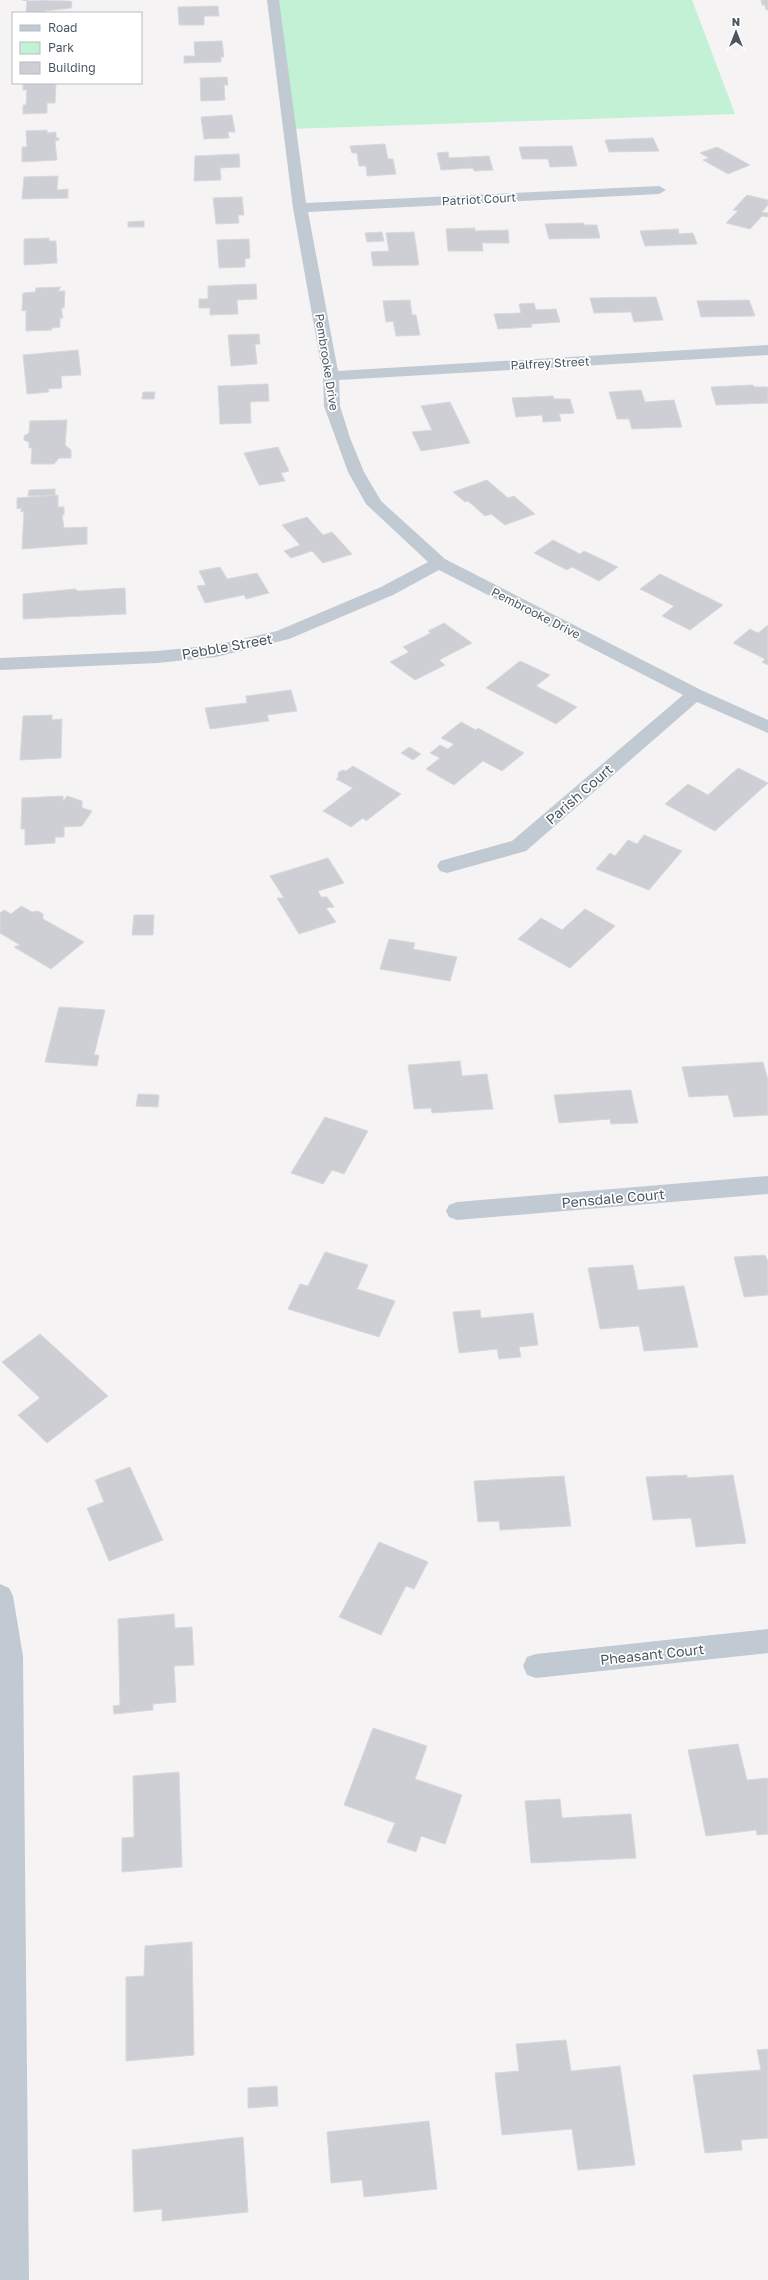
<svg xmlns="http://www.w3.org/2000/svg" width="768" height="2280" font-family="'Golos Text',sans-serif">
<rect width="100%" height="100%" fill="#f5f3f3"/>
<!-- green -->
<path fill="#c3f1d5" d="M271,0H692L735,114L290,129Z"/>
<!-- building -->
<path fill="#cdcfd5" stroke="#d7d9de" d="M22,0L69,1L72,2L71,8L45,11V13H26L27,0Z
M761,0H768V10H766L765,5H762Z
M218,6L219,16H204V25H179L178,7Z
M222,41L224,57H221V62L184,63V56H195L194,42Z
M227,77L228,85H224L225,100L201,101L200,78Z
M23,83H56L55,103H47V113L23,114V105H26L27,90H23Z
M232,115L235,132H228L229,138L204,139L201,117Z
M47,130V133L56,132V138H59V140L55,141L57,160L22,162V147H27L26,131Z
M653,138L659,151L609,152L605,140Z
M385,144L388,159H393L396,174L367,176L366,166H359L357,153H352L350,146Z
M572,146L577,166L550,167L548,159H522L519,147Z
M717,147L750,165L728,174L703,160L709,158L700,153Z
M448,152L449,158L489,156L493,170L474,171L473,168L441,170L437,153Z
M239,154L240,167L220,168L221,180L194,181L195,156Z
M58,176L57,190L68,189V198L22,199L24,177Z
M747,195L768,200V205L762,212L768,213V217L762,216L750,229L726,223L738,211L733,210Z
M242,197L244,215H238L239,223L216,224L213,198Z
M144,221V227H128V222Z
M584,223V225H597L600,238L549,239L545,224Z
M475,228V231L508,230L509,243H482L483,251H448L446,229Z
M678,229L679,234L693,233L697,244L645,246L640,231Z
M382,232L384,241L367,242L365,233Z
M414,232L419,265L373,266L371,252L389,251L386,233Z
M49,238V241H56L57,263L24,265V239Z
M249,239L250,258L245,259V267L219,268L217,240Z
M256,284L257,299L237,300L238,314L210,315V308H199V299H208V286Z
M61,287L58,291H65L64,308H61L63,318H60V327L52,328V330L26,331V310L22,311L23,293L35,292L36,288Z
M656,297L663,320L634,322L631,312L594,313L590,298Z
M410,300L412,315H416L420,335L396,336L393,321L386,322L383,301Z
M749,300L755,316L701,317L697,301Z
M534,303L536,310L556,309L560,322L531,324L532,327L498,329L494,314L521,313L519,304Z
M259,334L260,344H255L257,364L231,366L228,335Z
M78,350L81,375L61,376L62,388L48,389L49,392L27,394L23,355Z
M268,384L269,401L250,402L251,423L220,424L218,386Z
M753,385L754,387H768V403L716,405L711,387Z
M641,390L645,402L674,400L682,427L632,429L629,419H617L609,392Z
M143,392H155L154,399H142Z
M553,396L554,399H570L574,413L559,414L561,421L543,422L542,415L516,417L512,398Z
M450,402L470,443L421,451L412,432L432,430L421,406Z
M67,420L65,445L71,450V458H59L54,464H31L32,448H29V442L24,440V436L29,433L30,421Z
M278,447L289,471L281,473L285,481L259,485L244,453Z
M487,480L508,498L514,496L535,514L505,525L491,514L485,516L468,501L465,502L453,492Z
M55,489V495L28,496L29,490Z
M58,495V507H64V515H62L64,528L87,527V544L22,549L24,511L21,512V508L17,509V498Z
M307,517L323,535L332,532L352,554L323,563L312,551L291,558L284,551L300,545L282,525Z
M553,540L580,554L584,551L618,567L599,581L572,567L567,570L534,553Z
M220,567L227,579L257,573L269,593L246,599L244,595L205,603L197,586L206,585L199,571Z
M660,574L723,605L690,630L662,616L674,606L640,589Z
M125,588L126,614L23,619V594L75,589L78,591Z
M444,623L472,643L439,660L445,665L415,680L390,662L409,652L403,647L431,633L428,631Z
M768,625V665L762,662L765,659L733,643L750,629L758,633Z
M520,661L550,675L536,686L577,707L556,724L486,688Z
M291,690L297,711L267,715L269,721L210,729L205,708L247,703L246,696Z
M52,715V720L62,719L61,758L20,760L23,716Z
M461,722L476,730L478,728L524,753L502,771L483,761L454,785L426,769L440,758L430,753L440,745L448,749L454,744L441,738Z
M409,747L421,754L413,760L401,753Z
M353,766L401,794L366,821L363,818L351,827L323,811L353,788L336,779L338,778V773L342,770L346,771Z
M738,768L768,783L715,831L665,804L688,784L708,795Z
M63,796V801L67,796L82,801V808L92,811L82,826L64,827V837H55V843L25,845V829H21L22,798Z
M644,835L682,851L649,890L596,869L610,853L615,856L628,840L637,844Z
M328,858L344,883L318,891L321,897H327L334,907L326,908L336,922L299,934L277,898H284L270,876Z
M21,906L32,912L38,911L43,914V919L84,942L51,969L14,947L20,945L0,933V913L4,910L11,914Z
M585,909L615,926L570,968L518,939L541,918L562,930Z
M134,915H154L153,935H132Z
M389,939L415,943L413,949L457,957L450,981L380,969Z
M59,1007L105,1010L94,1055H99L97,1066L45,1062Z
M460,1061L462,1076L487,1074L493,1109L432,1113L431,1108L414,1109L408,1065Z
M763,1062L768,1080V1115L734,1117L728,1095L689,1097L682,1067Z
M631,1090L638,1123L611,1124L610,1119L559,1123L554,1095Z
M138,1094L159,1095L158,1107L136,1106Z
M325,1117L368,1131L344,1174L332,1170L323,1184L291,1173Z
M325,1252L368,1265L357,1289L395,1301L379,1337L288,1309L300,1284L308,1286Z
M765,1255L768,1261V1295L744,1297L734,1257Z
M633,1265L638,1290L684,1286L698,1347L644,1351L639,1326L600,1329L588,1268Z
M480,1310L481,1318L533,1313L538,1345L519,1347L521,1357L499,1359L497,1349L459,1353L453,1312Z
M40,1334L108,1396L47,1443L18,1415L40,1398L2,1362Z
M130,1467L163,1540L109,1561L87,1508L104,1502L95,1480Z
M687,1475V1478L733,1475L746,1543L696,1547L691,1518L653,1520L646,1477Z
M564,1476L571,1526L500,1530L499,1521L478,1522L474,1481Z
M379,1542L428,1562L414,1589L406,1586L381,1635L339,1617Z
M174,1614L175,1628L192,1627L194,1665L174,1666L176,1702L153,1704V1710L114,1714L113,1706L120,1705L118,1619Z
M373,1728L427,1746L415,1779L462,1795L445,1844L421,1836L416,1852L387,1842L395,1823L344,1805Z
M738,1744L747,1780L768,1778V1834L757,1835L756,1830L706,1836L688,1750Z
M179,1772L182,1867L122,1872V1838L134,1837L133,1776Z
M560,1799L562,1818L631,1814L636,1858L531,1863L525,1801Z
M192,1942L194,2055L126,2061V1977L144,1976L145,1946Z
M566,2040L571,2071L620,2066L635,2165L578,2170L572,2129L502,2135L495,2073L519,2071L516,2044Z
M768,2049V2138L741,2140L742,2150L705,2153L693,2075L761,2070L757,2050Z
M277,2086L278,2106L248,2108V2088Z
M429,2121L437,2189L364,2197L362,2180L331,2183L327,2132Z
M243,2137L248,2212L162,2221V2209L134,2212L132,2150Z"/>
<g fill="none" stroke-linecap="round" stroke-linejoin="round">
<!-- minor -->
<path fill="#c1cad2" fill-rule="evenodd" d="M267,0H279L306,203L659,186L666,190L659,194L308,212L338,371L768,345V355L339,380L340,406L350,438L364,472L381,501L445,559L701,690L768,720V733L697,702L526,851L447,873L440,871L437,866L440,861L512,841L683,695L439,570L393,595L289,639L216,657L157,663L0,670V658L157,651L216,645L277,631L381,587L428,562L366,504L348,472L324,406L323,376L293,208Z
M768,1176V1194L457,1220L449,1217L446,1211L449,1205L457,1202Z
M0,1584L9,1588L13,1596L23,1656L29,2280H0Z
M768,1629V1653L536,1678L527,1675L523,1666L527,1657L536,1654Z"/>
</g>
<g text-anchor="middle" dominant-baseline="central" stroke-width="3.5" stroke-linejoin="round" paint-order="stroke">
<!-- far-street labels -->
<g font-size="12" fill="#4a5661" stroke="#fff">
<text transform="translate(479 199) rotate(-3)">Patriot Court</text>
<text transform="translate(327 362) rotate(81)">Pembrooke Drive</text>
<text transform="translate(550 363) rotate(-3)">Palfrey Street</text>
<text transform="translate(536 613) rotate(27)">Pembrooke Drive</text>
</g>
<!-- street labels -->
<g font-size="14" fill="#4a5661" stroke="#fff">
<text transform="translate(227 646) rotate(-10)">Pebble Street</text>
<text transform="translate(579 794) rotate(-41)">Parish Court</text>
<text transform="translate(613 1198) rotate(-5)">Pensdale Court</text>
<text transform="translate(652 1654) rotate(-6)">Pheasant Court</text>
</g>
</g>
<!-- legend -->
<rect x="12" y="12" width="130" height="72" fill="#ffffff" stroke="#b7bbc0"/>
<rect x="20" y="25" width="20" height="6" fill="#c1cad2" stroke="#b7bbc0"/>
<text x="48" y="32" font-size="12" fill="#4a5661">Road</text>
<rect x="20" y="42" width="20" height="12" fill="#c3f1d5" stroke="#b7bbc0"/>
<text x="48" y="52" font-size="12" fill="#4a5661">Park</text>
<rect x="20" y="62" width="20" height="12" fill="#cdcfd5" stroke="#b7bbc0"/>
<text x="48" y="72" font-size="12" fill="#4a5661">Building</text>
<!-- north arrow -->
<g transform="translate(736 32)" stroke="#ffffff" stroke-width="3" paint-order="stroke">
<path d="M0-3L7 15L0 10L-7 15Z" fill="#4a5661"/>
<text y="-6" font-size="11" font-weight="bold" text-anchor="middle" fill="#4a5661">N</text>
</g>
</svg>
